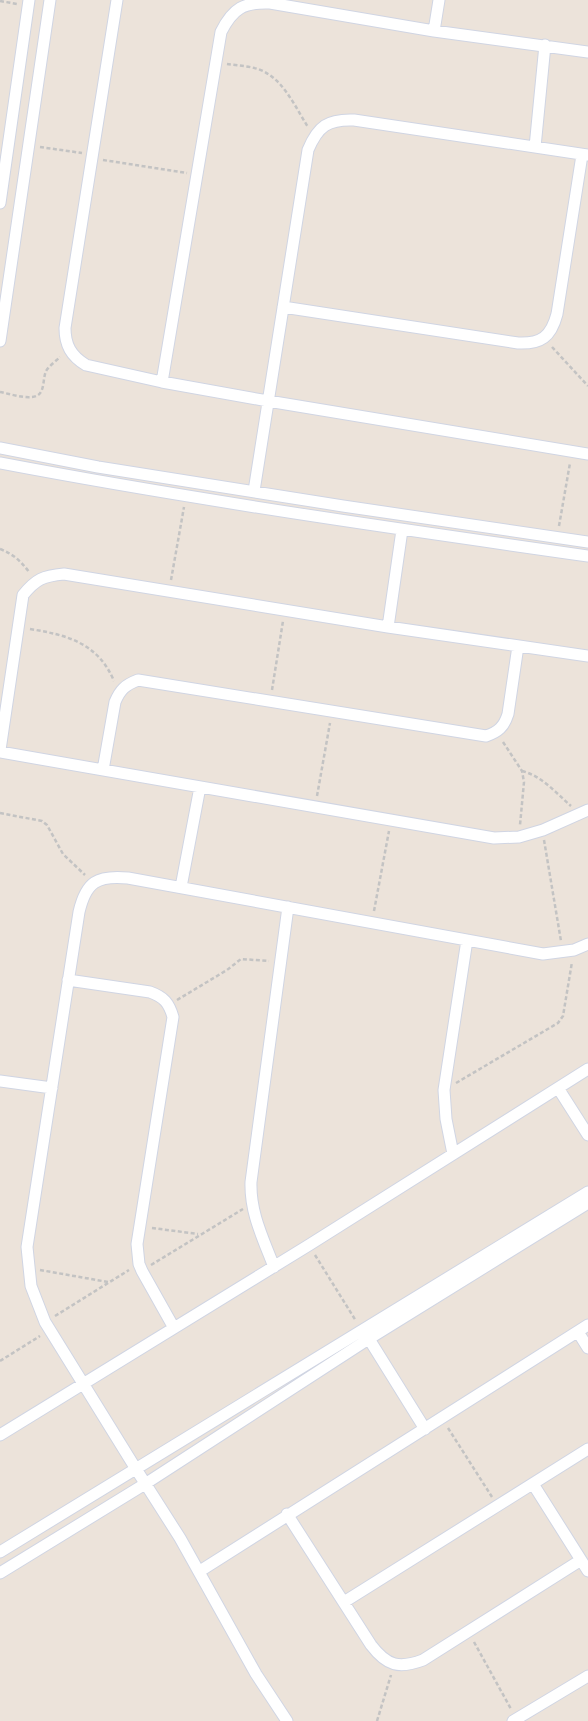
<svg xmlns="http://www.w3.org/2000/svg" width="588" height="1721" font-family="'Noto Sans',sans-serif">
<rect width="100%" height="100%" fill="#ece3da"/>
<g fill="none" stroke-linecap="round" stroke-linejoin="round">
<defs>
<path id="street" d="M117,0L65,328C65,345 71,356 86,365L162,382L268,401L588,454
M434,31L439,0
M535,147L545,45
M0,203L29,0
M283,307L518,343C541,344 551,337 557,314L582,155
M0,341L50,0
M162,382L221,32C233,8 244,2 270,3L434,31L588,52
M0,448L98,467L343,506L588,542
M0,463C195,500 391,528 588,556
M254,491L308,150C318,126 328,119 354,120L588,155
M388,627L402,530
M0,750L23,595C36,579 43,576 64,574L388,627L588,656
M0,752L494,838L519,837L543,830L588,810
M103,770L115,702C120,690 125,685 138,680L486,736C498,732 504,727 508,714L518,646
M181,887L200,787
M68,980L150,992C164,997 169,1003 173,1017L137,1244L139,1264L142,1271L174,1328
M0,1081L52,1088
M558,1088L588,1135
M453,1154L446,1119L444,1090L467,940
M274,1267C263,1238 250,1213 251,1182L288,907
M578,1332L588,1348
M369,1339L425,1429
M0,1435L309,1245L588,1069
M533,1484L588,1571
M287,1514L371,1645C387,1666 399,1669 423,1660L581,1560
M0,1552L588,1192
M200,1571L588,1325
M0,1573L145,1484L367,1340L588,1203
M344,1602L588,1449
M287,1721L256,1674L180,1538L136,1469L45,1322L31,1286L27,1247L79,912C86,882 97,875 128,878L543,954L574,950L588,944
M513,1721L588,1676"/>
</defs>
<!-- street casing -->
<use href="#street" stroke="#d0d5e3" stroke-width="13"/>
<!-- path -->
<path stroke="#c3c3c3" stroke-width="2.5" stroke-dasharray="4 2.5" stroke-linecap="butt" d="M0,1L17,4
M227,64C240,66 257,66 268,74C286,85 297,110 308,127
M40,147L82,153
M103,160L187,173
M552,347L588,386
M0,392C10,394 22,398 32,397C46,396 42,380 46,371C49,366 56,361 60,357
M559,526L570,463
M0,549C13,554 21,561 29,572
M171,580L184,507
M30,629C67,635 98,643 114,681
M272,690L283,621
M503,742L522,771L524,782L520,825
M522,771C542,776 556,793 571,806
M317,796L330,723
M0,813L42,821L47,825L63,854L85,875
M544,840L561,941
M374,911L389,831
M177,1000L227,970L241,959L269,961
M456,1083L558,1023L563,1016L572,962
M152,1228L198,1234
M315,1255L356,1321
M151,1265L243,1209
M40,1270L108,1282
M55,1316L129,1270
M0,1361L40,1336
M448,1428L492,1497
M474,1642L511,1709
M377,1721L391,1675"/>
<!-- street -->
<use href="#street" stroke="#fff" stroke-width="11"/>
</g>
</svg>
